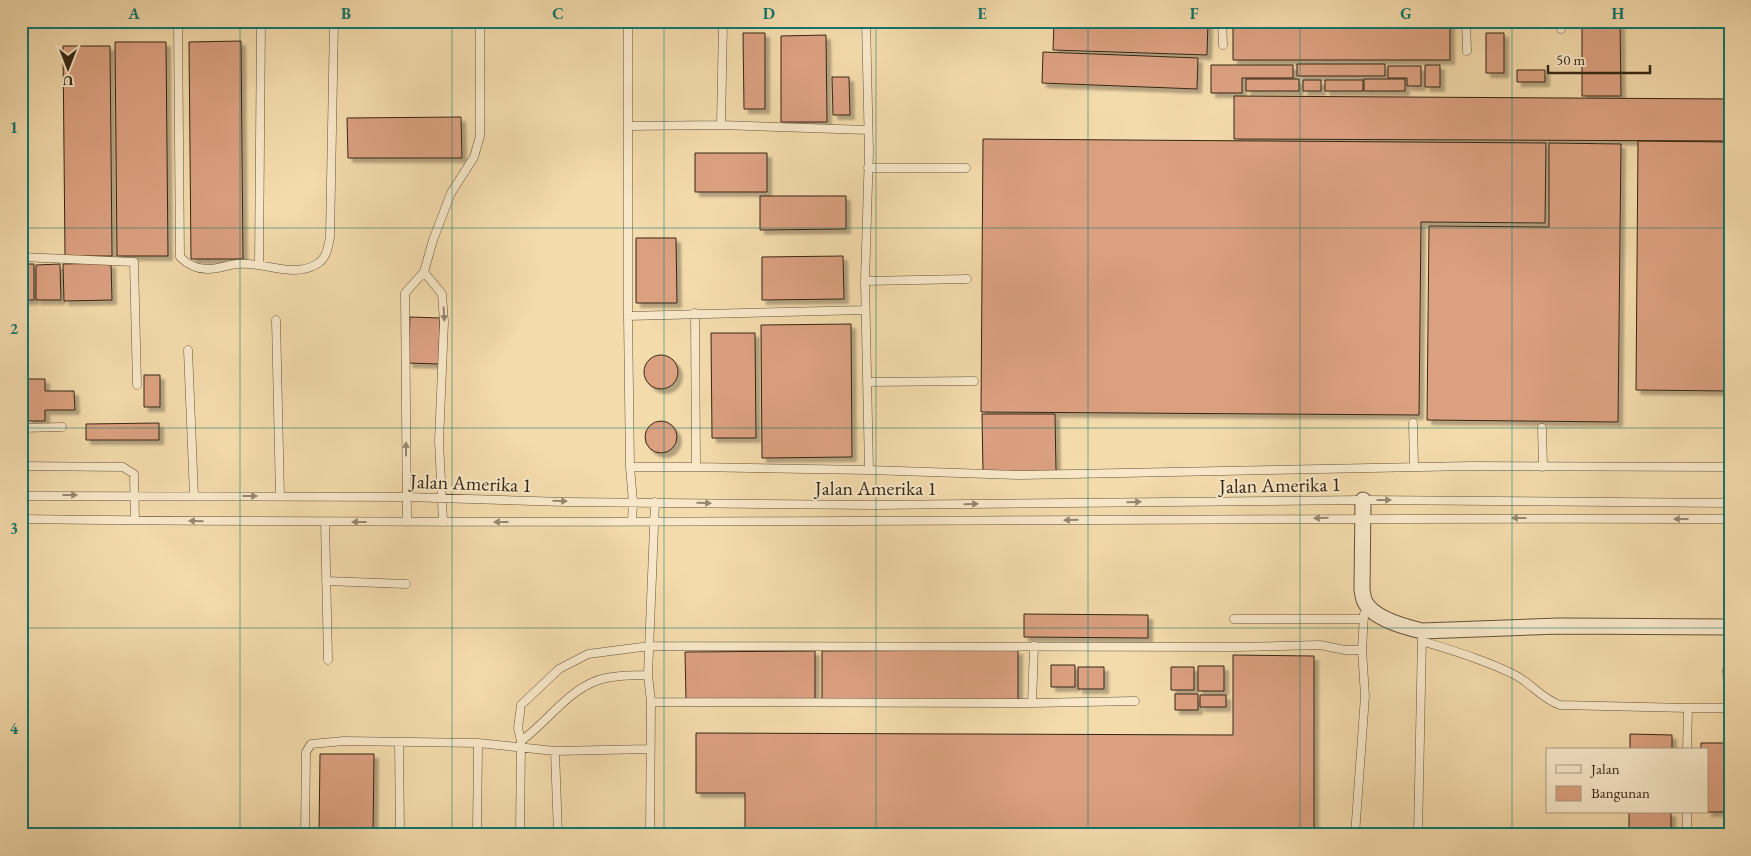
<svg xmlns="http://www.w3.org/2000/svg" width="1751" height="856" font-family="'EB Garamond',serif">
<defs>
<filter id="shadow"><feDropShadow dx="4.5" dy="4.5" stdDeviation="1" flood-color="#0004"/></filter>
</defs>
<rect width="100%" height="100%" fill="#f4dbac"/>
<filter id="stains"><feTurbulence type="fractalNoise" baseFrequency=".004" numOctaves="4"/><feColorMatrix values="0 0 0 0 .2 0 0 0 0 .09 0 0 0 0 .02 0 0 0 .5 -.17"/></filter>
<radialGradient id="worn" r=".72"><stop offset=".6" stop-color="#630" stop-opacity="0"/><stop offset="1" stop-color="#630" stop-opacity=".3"/></radialGradient>
<!-- building -->
<path fill="#dba080" stroke="#352614" filter="url(#shadow)" d="M1054,21H1208L1207,55L1053,50Z
M1233,21H1450V60H1233Z
M1582,21H1620L1621,96H1582Z
M743,33H765V109H744Z
M1486,33H1504V73H1486Z
M826,35L827,122H781V36Z
M241,41L243,259H191L189,42Z
M115,42H166L168,256H117Z
M63,46H110L112,256H65Z
M1043,52L1198,58L1197,89L1042,83Z
M1297,64H1385V76H1297Z
M1211,65H1293V78H1242V93H1211Z
M1425,65H1440V87H1425Z
M1388,66H1421V86H1407V78H1388Z
M1517,70H1545V82H1517Z
M832,77H849L850,115H833Z
M1246,79H1299V91H1246Z
M1364,79H1405V91H1364Z
M1303,80H1321V91H1303Z
M1325,80H1363V91H1325Z
M1234,96L1730,99V141L1234,139Z
M461,117L462,158H348L347,118Z
M983,139L1546,143L1545,223L1421,222L1419,415L981,412Z
M1638,141L1730,142V391L1636,390Z
M1549,143L1621,144L1618,422L1427,420L1429,226L1549,227Z
M695,153H767V192H695Z
M760,196H846V229L760,230Z
M636,238H676L677,303H636Z
M843,256L844,299L762,300V257Z
M111,263L112,300L64,301L63,264Z
M21,264H34V300H21Z
M60,264L61,300H36V265Z
M410,317L440,318L439,364L408,363Z
M851,324L852,457L762,458L761,325Z
M711,333H755L756,438H712Z
M644 372a17 17 0 1 1 34 0a17 17 0 1 1-34 0Z
M144,375H160V407H144Z
M28,379H45V391H74L75,410H45V421H28V411H21V392H28Z
M982,414H1055L1056,471L983,472Z
M645 437a16 16 0 1 1 32 0a16 16 0 1 1-32 0Z
M159,423V440H86V424Z
M1024,614L1148,615V638L1024,637Z
M1018,650V701H822V651Z
M815,651V700H686L685,652Z
M1233,655L1314,656V835H745V793H696V733L1233,735Z
M1051,665H1075V687H1051Z
M1198,666H1224V691H1198Z
M1078,667H1104V689H1078Z
M1171,667H1194V690H1171Z
M1175,694H1198V710H1175Z
M1200,695H1226V707H1200Z
M1630,734L1672,735V750H1630Z
M1701,743H1730V812H1707V750H1701Z
M320,754H374L373,835H319Z
M1629,812H1671V835H1629Z"/>
<g fill="none" stroke-linecap="round" stroke-linejoin="round">
<defs>
<path id="service" d="M178,21L180,257C187,264 196,269 207,269C217,270 227,265 237,264C264,261 292,279 317,264C327,258 328,247 330,237L334,21
M628,21V316L865,310
M866,21L869,151L865,281L869,470L1021,475L1471,466L1730,467
M1222,21L1223,45
M1466,21L1467,51
M1561,21V29
M721,125L723,21
M628,126L721,125L868,130
M868,168H966
M21,257L134,262L137,385
M259,264L261,21
M424,272L442,294L444,322L439,441L443,522
M865,281L967,279
M628,316L630,467H696L695,313
M276,320L280,496
M188,350L194,496
M868,382L974,381
M1413,423L1414,467
M21,428L62,427
M1542,428L1543,467
M21,466L123,467L134,474L135,520
M630,467L633,502L632,521
M696,467L869,470
M21,496L406,497L565,502L874,505L1363,500L1730,503
M21,519C591,526 1160,517 1730,519
M325,522L328,660
M407,522L405,293L424,272L433,240L451,193L474,157L480,136V21
M326,581L406,584
M1234,619H1364
M1422,641C1454,651 1485,660 1515,675C1531,683 1542,699 1560,705L1688,708L1687,750
M1362,650L1364,614
M1727,670L1729,708
M651,702L1032,703L1135,701
M1032,703L1034,646
M1688,708H1730
M521,741C549,721 571,685 606,678C620,675 634,675 648,675
M399,742L400,835
M555,751L558,835
M1687,812V835
M305,835L306,752L311,744L344,741L478,743L555,751L650,749
M477,835L478,743
M520,835L521,741L518,728L521,705L559,669L588,654L650,646L1236,647L1320,645L1345,650H1362L1365,696L1355,835
M650,835L651,702L648,675L655,502
M1418,835L1422,637"/>
<path id="minor" d="M1363,500L1362,590C1363,594 1363,599 1365,602C1374,619 1405,627 1422,631L1559,626L1730,627"/>
</defs>
<!-- service casing -->
<use href="#service" stroke="#65533a" stroke-width="9"/>
<!-- minor casing -->
<use href="#minor" stroke="#65533a" stroke-width="17"/>
<!-- service -->
<use href="#service" stroke="#f8e8c9" stroke-width="8"/>
<!-- minor -->
<use href="#minor" stroke="#f8e8c9" stroke-width="15"/>
</g>
<!-- one-way arrows -->
<defs><path id="oneway-solid" d="M-6-.8H1V-3.2L6.5 0L1 3.2V.8H-6Z" transform="scale(1.25)"/></defs>
<g fill="#96876e">
<use href="#oneway-solid" transform="translate(444 314) rotate(87)"/>
<use href="#oneway-solid" transform="translate(406 449) rotate(-90)"/>
<use href="#oneway-solid" transform="translate(70 495)"/>
<use href="#oneway-solid" transform="translate(250 496)"/>
<use href="#oneway-solid" transform="translate(1384 500)"/>
<use href="#oneway-solid" transform="translate(560 501) rotate(1)"/>
<use href="#oneway-solid" transform="translate(1134 502) rotate(-1)"/>
<use href="#oneway-solid" transform="translate(704 503) rotate(1)"/>
<use href="#oneway-solid" transform="translate(971 504) rotate(-1)"/>
<use href="#oneway-solid" transform="translate(1321 518) rotate(179)"/>
<use href="#oneway-solid" transform="translate(1519 518) rotate(-180)"/>
<use href="#oneway-solid" transform="translate(1681 519) rotate(-180)"/>
<use href="#oneway-solid" transform="translate(1071 520) rotate(179)"/>
<use href="#oneway-solid" transform="translate(196 521) rotate(-179)"/>
<use href="#oneway-solid" transform="translate(359 522) rotate(180)"/>
<use href="#oneway-solid" transform="translate(501 522) rotate(180)"/>
</g>
<!-- grid -->
<path fill="none" stroke="#0f766e" stroke-width="1" stroke-opacity="0.55" d="M240,21V835M452,21V835M664,21V835M876,21V835M1088,21V835M1300,21V835M1512,21V835M21,228H1730M21,428H1730M21,628H1730"/>
<g text-anchor="middle" dominant-baseline="central" stroke-width="4" stroke-linejoin="round" paint-order="stroke">
<!-- street labels -->
<g font-size="20" fill="#352614" stroke="#f8e8c9">
<text transform="translate(471 483) rotate(2)">Jalan Amerika 1</text>
<text transform="translate(1280 485) rotate(-1)">Jalan Amerika 1</text>
<text x="876" y="488">Jalan Amerika 1</text>
</g>
</g>
<!-- margin -->
<rect width="1751" height="856" fill="none" stroke="#f4dbac" stroke-width="55"/>
<!-- legend -->
<rect x="1546" y="748" width="162" height="65" fill="#f8e8c9" stroke="#aa9a81"/>
<rect x="1556" y="765" width="25" height="8" fill="#f8e8c9" stroke="#aa9a81"/>
<text x="1591" y="774" font-size="15" fill="#352614">Jalan</text>
<rect x="1556" y="786" width="25" height="15" fill="#dba080" stroke="#aa9a81"/>
<text x="1591" y="798" font-size="15" fill="#352614">Bangunan</text>
<!-- north arrow -->
<g transform="translate(68 68) rotate(180)" stroke="#f8e8c9" stroke-width="4" paint-order="stroke">
<path d="M0-4L9 19L0 12L-9 19Z" fill="#352614"/>
<text y="-8" font-size="14" font-weight="bold" text-anchor="middle" fill="#352614">U</text>
</g>
<!-- scale -->
<path d="M1548 65v8h102v-8" fill="none" stroke="#352614" stroke-width="2.5"/>
<text x="1556" y="65" font-size="15" fill="#352614" stroke="#f8e8c9" stroke-width="4" paint-order="stroke">50 m</text>
<rect x="28" y="28" width="1696" height="800" fill="none" stroke="#0f766e" stroke-width="2"/>
<g font-size="16" text-anchor="middle" font-weight="bold" fill="#0f766e">
<text x="134" y="19">A</text>
<text x="346" y="19">B</text>
<text x="558" y="19">C</text>
<text x="769" y="19">D</text>
<text x="982" y="19">E</text>
<text x="1194" y="19">F</text>
<text x="1406" y="19">G</text>
<text x="1618" y="19">H</text>
<text x="14" y="133">1</text>
<text x="14" y="334">2</text>
<text x="14" y="534">3</text>
<text x="14" y="734">4</text>
</g>
<rect width="100%" height="100%" filter="url(#stains)"/>
<rect width="100%" height="100%" fill="url(#worn)"/>
</svg>
